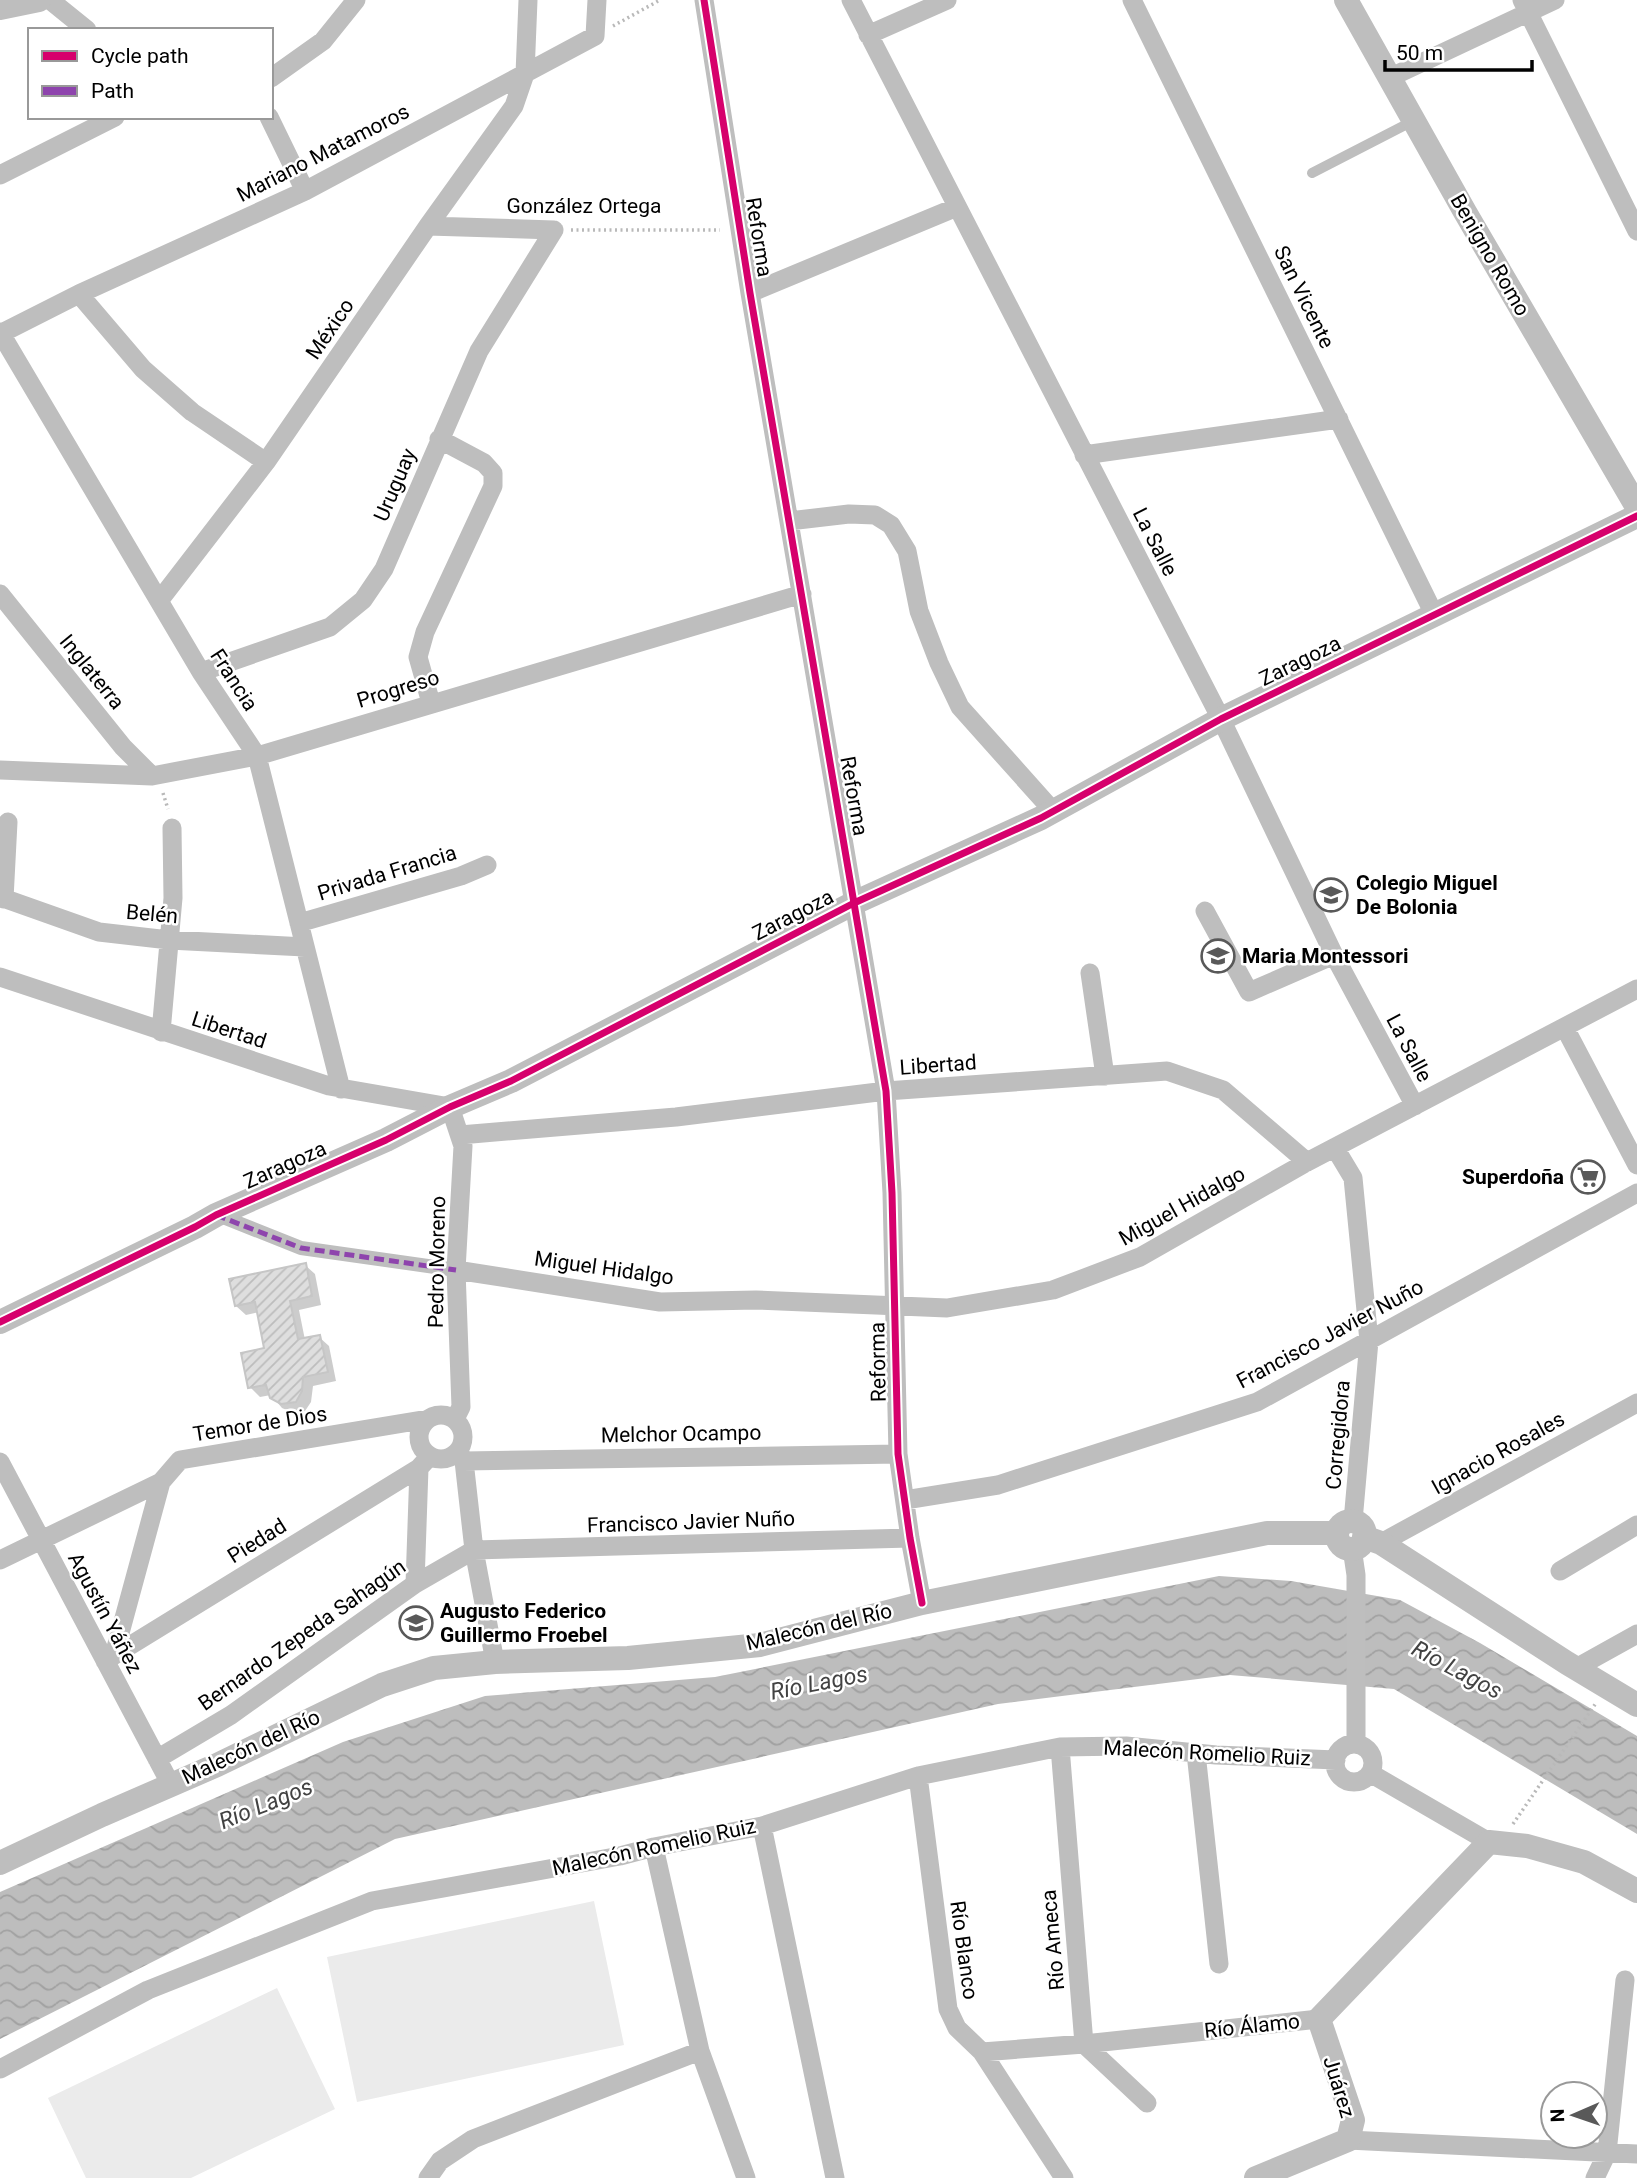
<svg xmlns="http://www.w3.org/2000/svg" width="1637" height="2178" font-family="Roboto,sans-serif">
<defs>
<pattern id="water-waves" width="16" height="10" patternUnits="userSpaceOnUse" patternTransform="scale(1.75)"><rect width="16" height="10" fill="#bdbdbd"/><path d="M0 5q4-4 8 0t8 0" fill="none" stroke="#a1a1a1"/></pattern>
<pattern id="building-hatch" width="6" height="6" patternUnits="userSpaceOnUse" patternTransform="scale(1.75)"><rect width="6" height="6" fill="#dedede"/><path d="M-1 1l2-2M0 6l6-6M5 7l2-2" fill="none" stroke="#bdbdbd"/></pattern>
</defs>
<rect width="100%" height="100%" fill="#fff"/>
<!-- pitch -->
<path fill="#ebebeb" d="M594,1901L624,2045L357,2102L327,1957Z
M277,1988L335,2109L191,2178H86L48,2098Z"/>
<!-- water -->
<path fill="url(#water-waves)" d="M1219,1576L1291,1581L1400,1600L1480,1643L1637,1736V1834L1394,1689L1230,1675L998,1704L395,1839L0,2039V1892L343,1742L485,1696L715,1677Z"/>
<!-- shadow -->
<path fill="#0003" d="M305,1265L315,1274L321,1305L299,1310L305,1340L319,1337L329,1346L336,1381L313,1386L311,1402L305,1411L293,1413L282,1408L271,1395L260,1397L250,1387L267,1350L259,1312L246,1315L236,1306Z"/>
<!-- building -->
<path fill="url(#building-hatch)" stroke="#c6c6c6" stroke-width="2" d="M306,1263L312,1296L290,1301L298,1339L320,1335L328,1372L303,1377L302,1391L296,1402L281,1404L270,1398L266,1385L248,1388L241,1353L264,1348L255,1302L235,1306L229,1279Z"/>
<g fill="none" stroke-linecap="round" stroke-linejoin="round">
<!-- path -->
<path stroke="#b9b9b9" stroke-width="3.5" stroke-dasharray="2 3.5" stroke-linecap="butt" d="M613,26L660,0
M571,230H720
M163,793L168,809
M1513,1824L1596,1703"/>
<!-- service -->
<path stroke="#bebebe" stroke-width="10" d="M1312,173L1413,121"/>
<!-- pedestrian -->
<path stroke="#bebebe" stroke-width="14" d="M218,1215L301,1248L456,1270"/>
<!-- minor -->
<path stroke="#bebebe" stroke-width="19" d="M50,0L87,30
M704,0L750,293L886,1091L892,1193L898,1454L910,1538L922,1603
M851,0L1221,719L1334,955L1415,1106
M1132,0L1434,614
M1522,0L1637,231
M868,35L947,0
M271,78L323,41L356,0
M1389,78L1555,0
M269,117L305,191
M0,175L115,117
M428,226L554,230
M750,293L957,207
M79,294L143,369L192,412L266,462
M0,332L201,672L257,756L341,1089
M0,334L79,294L305,191L595,36L597,0
M1084,455L1339,419
M789,521L849,514L875,515L891,525L907,551L919,611L939,663L960,707L1053,811
M0,594L123,747L152,776
M159,601L266,462L428,226L514,106L525,74L528,0
M201,672L330,627L363,600L384,569L479,351L554,230
M431,703L418,657L425,632L493,486V473L484,463L439,439
M0,770L152,776L257,756L802,594
M0,897L99,932L169,940L305,947
M4,899L8,822
M1205,911L1249,992L1334,955
M299,923L461,876L487,865
M1090,973L1105,1076
M0,977L329,1086L450,1107L463,1146L456,1270L461,1407L455,1419
M1565,1028L1637,1165
M161,1032L173,898L172,828
M460,1135L676,1117L886,1091L1167,1071L1223,1090L1307,1162
M1335,1148L1353,1178L1369,1341L1353,1521
M456,1270L660,1302L756,1300L947,1308L1053,1290L1140,1257L1307,1162L1637,989
M419 1437a22 22 0 1 1 44 0a22 22 0 1 1-44 0Z
M459,1452L464,1461L474,1550L495,1662
M464,1461L898,1454
M0,1462L171,1785
M905,1500L998,1485L1257,1402L1637,1193
M1381,1543L1637,1403
M1352,1548L1356,1575V1744
M0,1560L161,1482L180,1460L428,1419
M1560,1571L1637,1525
M415,1584L419,1468
M114,1655L161,1482
M105,1661L419,1468L430,1456
M1576,1668L1637,1634
M1335 1763a19 19 0 1 1 38 0a19 19 0 1 1-38 0Z
M1060,1747L1084,2044L1147,2103
M1196,1753L1219,1964
M157,1759L231,1715L415,1584L474,1550L910,1538
M1370,1773L1489,1842
M918,1776L948,2009L957,2028L982,2052L1064,2178
M762,1826L835,2178
M654,1847L700,2051L746,2178
M982,2052L1084,2044L1319,2019
M0,2069L148,1990L372,1901L620,1856L654,1847L762,1826L918,1776L1060,1747L1126,1746L1216,1755L1336,1760
M1348,2140L1637,2154
M428,2178L440,2161L473,2139L700,2051
M1595,2178L1607,2153L1625,1980"/>
<!-- tertiary -->
<path stroke="#bebebe" stroke-width="24" d="M1346,0L1465,212L1637,507
M0,8L39,0
M0,1322L195,1227L216,1215L386,1140L450,1107L511,1081L854,903L1041,818L1221,719L1637,516
M1337 1535a14 14 0 1 1 28 0a14 14 0 1 1-28 0Z
M1364,1537L1381,1543L1567,1663L1637,1705
M0,1863L102,1815L217,1765L382,1685L434,1668L495,1662L628,1658L760,1645L922,1603L1267,1533H1337
M1256,2178L1348,2140L1353,2120L1319,2019L1489,1842L1527,1846L1584,1862L1637,1891"/>
<!-- quiet -->
<path stroke="#8e44ad" stroke-width="5" stroke-dasharray="10 5" stroke-linecap="butt" d="M216,1215L301,1248L456,1270"/>
<defs>
<path id="cycleway" d="M704,0L750,293L886,1091L892,1193L898,1454L910,1538L922,1603
M0,1322L195,1227L216,1215L386,1140L450,1107L511,1081L854,903L1041,818L1221,719L1637,516"/>
</defs>
<!-- cycleway casing -->
<use href="#cycleway" stroke="#fff" stroke-width="11"/>
<!-- cycleway -->
<use href="#cycleway" stroke="#d6006c" stroke-width="7"/>
</g>
<!-- icons -->
<defs>
<symbol id="school-ring" viewBox="-11 -11 22 22"><circle r="9.5" fill="#fff" stroke="#595959" stroke-width="1.5"/><path d="M0-5L7-2L0 1L-7-2ZM-4 1L0 2.5L4 1V4Q0 6-4 4Z" fill="#595959"/></symbol>
<symbol id="supermarket-ring" viewBox="-11 -11 22 22"><circle r="9.5" fill="#fff" stroke="#595959" stroke-width="1.5"/><path d="M-6-5.5h2.5l.6 2H6L4.5 2H-2.5L-4.4-4H-6ZM-1.5 3.2a1.3 1.3 0 1 0 .1 0ZM3 3.2a1.3 1.3 0 1 0 .1 0Z" fill="#595959"/></symbol>
</defs>
<g fill-rule="evenodd">
<use href="#school-ring" x="1312" y="876" width="38" height="38"/>
<use href="#school-ring" x="1199" y="937" width="38" height="38"/>
<use href="#supermarket-ring" x="1569" y="1158" width="38" height="38"/>
<use href="#school-ring" x="397" y="1604" width="38" height="38"/>
</g>
<g text-anchor="middle" dominant-baseline="central" stroke-width="5" stroke-linejoin="round" paint-order="stroke">
<!-- street labels -->
<g font-size="21" fill="#000" stroke="#fff">
<text transform="translate(323 153) rotate(-27)">Mariano Matamoros</text>
<text x="584" y="206">González Ortega</text>
<text transform="translate(759 237) rotate(81)">Reforma</text>
<text transform="translate(1490 255) rotate(60)">Benigno Romo</text>
<text transform="translate(1304 297) rotate(64)">San Vicente</text>
<text transform="translate(330 329) rotate(-56)">México</text>
<text transform="translate(395 485) rotate(-67)">Uruguay</text>
<text transform="translate(1155 542) rotate(63)">La Salle</text>
<text transform="translate(1300 661) rotate(-26)">Zaragoza</text>
<text transform="translate(92 672) rotate(51)">Inglaterra</text>
<text transform="translate(234 680) rotate(57)">Francia</text>
<text transform="translate(398 689) rotate(-17)">Progreso</text>
<text transform="translate(854 796) rotate(80)">Reforma</text>
<text transform="translate(387 873) rotate(-17)">Privada Francia</text>
<text transform="translate(152 914) rotate(5)">Belén</text>
<text transform="translate(793 915) rotate(-27)">Zaragoza</text>
<text transform="translate(229 1030) rotate(18)">Libertad</text>
<text transform="translate(1409 1048) rotate(62)">La Salle</text>
<text transform="translate(938 1065) rotate(-4)">Libertad</text>
<text transform="translate(285 1165) rotate(-24)">Zaragoza</text>
<text transform="translate(1182 1206) rotate(-29)">Miguel Hidalgo</text>
<text transform="translate(437 1262) rotate(-89)">Pedro Moreno</text>
<text transform="translate(604 1268) rotate(8)">Miguel Hidalgo</text>
<text transform="translate(1330 1334) rotate(-28)">Francisco Javier Nuño</text>
<text transform="translate(878 1362) rotate(-91)">Reforma</text>
<text transform="translate(260 1424) rotate(-9)">Temor de Dios</text>
<text transform="translate(681 1434) rotate(-1)">Melchor Ocampo</text>
<text transform="translate(1338 1435) rotate(-85)">Corregidora</text>
<text transform="translate(1498 1453) rotate(-29)">Ignacio Rosales</text>
<text transform="translate(691 1522) rotate(-2)">Francisco Javier Nuño</text>
<text transform="translate(257 1541) rotate(-32)">Piedad</text>
<text transform="translate(105 1613) rotate(62)">Agustín Yáñez</text>
<text transform="translate(819 1627) rotate(-13)">Malecón del Río</text>
<text transform="translate(302 1635) rotate(-35)">Bernardo Zepeda Sahagún</text>
<text transform="translate(251 1747) rotate(-25)">Malecón del Río</text>
<text transform="translate(1207 1753) rotate(3)">Malecón Romelio Ruiz</text>
<text transform="translate(654 1847) rotate(-12)">Malecón Romelio Ruiz</text>
<text transform="translate(1053 1940) rotate(-95)">Río Ameca</text>
<text transform="translate(964 1950) rotate(82)">Río Blanco</text>
<text transform="translate(1252 2026) rotate(-6)">Río Álamo</text>
<text transform="translate(1339 2087) rotate(73)">Juárez</text>
</g>
<!-- poi labels -->
<g font-size="21" font-weight="bold" fill="#000" stroke="#fff" text-anchor="start">
<text x="1356" y="883">Colegio Miguel<tspan x="1356" dy="24">De Bolonia</tspan></text>
<text x="1242" y="956">Maria Montessori</text>
<text x="1564" y="1177" text-anchor="end">Superdoña</text>
<text x="440" y="1611">Augusto Federico<tspan x="440" dy="24">Guillermo Froebel</tspan></text>
</g>
<!-- water labels -->
<g font-size="23" font-style="italic" fill="#424242" stroke="#fff">
<text transform="translate(1457 1670) rotate(28)">Río Lagos</text>
<text transform="translate(819 1683) rotate(-11)">Río Lagos</text>
<text transform="translate(266 1804) rotate(-22)">Río Lagos</text>
</g>
</g>
<!-- legend -->
<rect x="28" y="28" width="245" height="91" fill="#ffffff" stroke="#999999" stroke-width="2"/>
<rect x="42" y="51" width="35" height="10" fill="#d6006c" stroke="#999999" stroke-width="2"/>
<text x="91" y="63" font-size="21" fill="#000000">Cycle path</text>
<rect x="42" y="86" width="35" height="10" fill="#8e44ad" stroke="#999999" stroke-width="2"/>
<text x="91" y="98" font-size="21" fill="#000000">Path</text>
<!-- north arrow -->
<g transform="translate(1574 2115) rotate(268)"><circle r="33" fill="#ffffff" stroke="#999999" stroke-width="2"/>
<path d="M0-5L12 26L0 18L-12 26Z" fill="#595959"/>
<text y="-10" font-size="19" font-weight="bold" text-anchor="middle" fill="#000000">N</text>
</g>
<!-- scale -->
<path d="M1385 60v10h147v-10" fill="none" stroke="#000000" stroke-width="3.5"/>
<text x="1396" y="60" font-size="21" fill="#000000" stroke="#ffffff" stroke-width="5" paint-order="stroke">50 m</text>
</svg>
